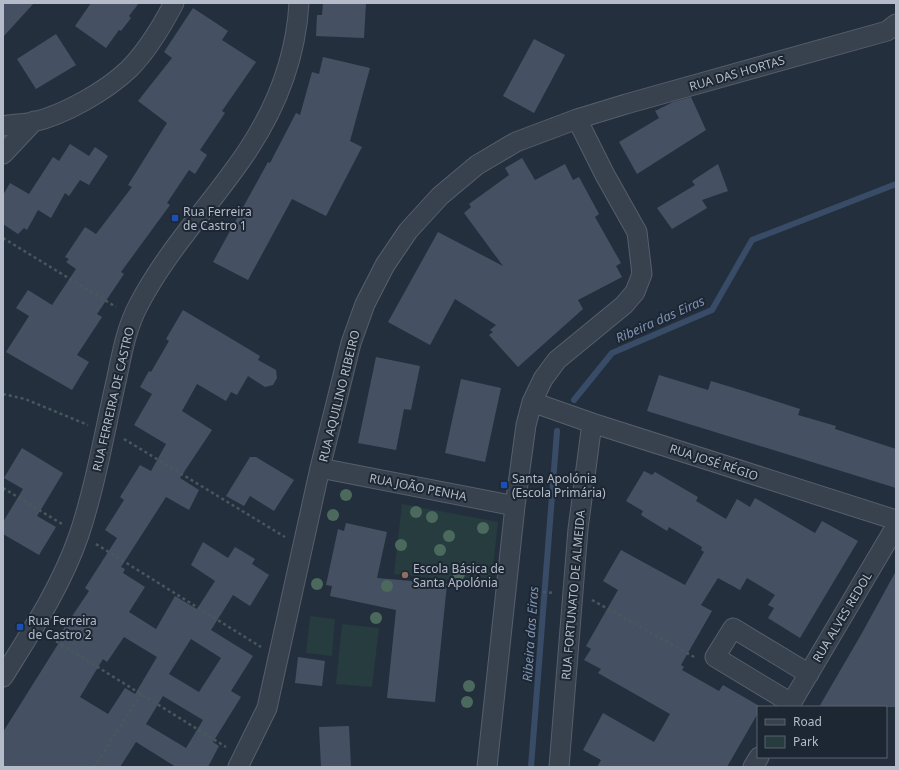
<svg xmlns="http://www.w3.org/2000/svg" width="899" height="770" font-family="'Noto Sans',sans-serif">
<rect width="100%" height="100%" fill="#242f3e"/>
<!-- green -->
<path fill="#263c3f" d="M402,504L498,522L491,584L394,574Z
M310,616L335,619L332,656L306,653Z
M342,624L379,628L372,687L336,684Z"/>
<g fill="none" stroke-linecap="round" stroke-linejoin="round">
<!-- stream -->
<path stroke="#394c67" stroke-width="6" d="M574,400L612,353L712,310L752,240L896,184
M531,767L557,431"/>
</g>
<!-- building -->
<path fill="#455162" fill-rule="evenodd" d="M3,3H34L3,37Z
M91,3H139L129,16L131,18L121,31L119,30L106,48L75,26Z
M323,3H366L364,38L316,36L317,15H322Z
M193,8L228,31L222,40L256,62L222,111L225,113L200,150L207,155L195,174L189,170L167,203L170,205L121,272L124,274L97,314L102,317L77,355L89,362L72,390L6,352L29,316L16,308L28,290L52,305L76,269L66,262L69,259L65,257L85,227L96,234L132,187L128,185L167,123L138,101L172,58L164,52Z
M56,34L76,65L36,89L17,59Z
M534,39L565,55L534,113L503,96Z
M323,57L370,68L350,141L362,147L326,216L292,199L248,280L213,262L268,162L270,163L296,113L300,115L312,72L319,74Z
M691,97L706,130L637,174L619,142L659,118L655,111L673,102Z
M70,144L89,156L95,147L108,156L89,185L80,180L69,196L65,193L51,218L38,210L27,230L24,228L18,234L3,224V195L10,183L29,194L53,157L59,161Z
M522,158L535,180L565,164L573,180L579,177L599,214L595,217L621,263L616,266L622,277L578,300L583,309L518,367L489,335L493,332L490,330L496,325L455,299L430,345L388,322L438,232L503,266L464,213L471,207L469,204L509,175L505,168Z
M718,164L728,191L702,200L707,208L672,229L657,208L695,185L692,181Z
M183,310L260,356L258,360L276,370L277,378L273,385L265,387L248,376L237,395L231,392L226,401L197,384L182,411L212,430L180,478L199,490L189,510L166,497L121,567L125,569L123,573L145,587L129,612L156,629L175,596L197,609L215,581L191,565L203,542L228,558L235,547L255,559L252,564L269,575L250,606L233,595L211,630L253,656L231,691L241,697L213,742L219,746L208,767H176L136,742L120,767H3V732L65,633L62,631L89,591L85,588L117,538L105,530L124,500L120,497L140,465L151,471L166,444L134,425L152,394L140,387L149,371L151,372L169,341L166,339ZM124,637L157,657L135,694L125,688L108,714L80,697L103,659L107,662ZM191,639L221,658L199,692L169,674ZM163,696L203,720L186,748L146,724Z
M376,357L420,366L411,410L404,409L396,450L358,443Z
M659,375L708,390L711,381L744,391L800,409L798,415L836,426L835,429L896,449V488L647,411Z
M461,379L501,388L485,462L445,453Z
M22,448L63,473L37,516L56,527L39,555L3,534V522L23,489L4,478Z
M250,457H256L294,480L274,511L250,496L244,506L226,496Z
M644,471L652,475L655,472L698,497L696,501L726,519L737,499L750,507L755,498L815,533L822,521L858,541L800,638L768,618L774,608L768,605L775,595L747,578L740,590L718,578L701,605L712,611L681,665L684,667L682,670L719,691L723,685L761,707H758V713L727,767H597L601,760L583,750L603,713L654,742L670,714L598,673L601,669L584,660L591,649L586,646L618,590L603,581L621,550L685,585L704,552L701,550L702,547L669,527L667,531L641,515L643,511L626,501Z
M346,523L387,532L377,578L447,584L435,702L387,698L396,610L330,596L332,586L326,585L338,529L344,531Z
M896,571V707H819L862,633Z
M298,657L325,661L322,686L295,683Z
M349,726L351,767H321L319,727Z"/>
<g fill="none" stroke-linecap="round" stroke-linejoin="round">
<defs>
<path id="street" d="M3,126C13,124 23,124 33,122C64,115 106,91 129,69C147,51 162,26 174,3
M3,154L34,121
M532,402L592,423L896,520
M320,468L515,506
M3,677C31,632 61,587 79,535C95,487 104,435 115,386C121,359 125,331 138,306C168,248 212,204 248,150C277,106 296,56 299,3
M791,703L715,657L733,628L809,674
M789,707L896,526
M238,767L267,708L320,468L351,343L365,304L385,265L408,231L440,196L477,165L516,142L577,119L626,104L887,31L896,24
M487,767L515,506L526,425L532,402L543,379L557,360L624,305L635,292L642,274L637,232L605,175L577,119
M559,767L578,529L592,423
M753,767L759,757"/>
</defs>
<!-- street casing -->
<use href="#street" stroke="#565f6c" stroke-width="21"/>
<!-- path -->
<path stroke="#44595c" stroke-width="2.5" stroke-dasharray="3 3" stroke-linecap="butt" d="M3,238L116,307
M3,394L25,399L88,425
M124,439L285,537
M3,488L62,524
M96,544L261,647
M531,591L554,593
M592,600L696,658
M51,638L226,747
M94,767L142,693"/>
<!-- street -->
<use href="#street" stroke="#38414e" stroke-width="19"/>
</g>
<!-- trees -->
<g fill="#4b6a5d">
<circle cx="346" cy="495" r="6"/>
<circle cx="416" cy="512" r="6"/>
<circle cx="333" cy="515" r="6"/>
<circle cx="432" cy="517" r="6"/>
<circle cx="483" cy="528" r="6"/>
<circle cx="449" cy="536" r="6"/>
<circle cx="401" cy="545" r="6"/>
<circle cx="440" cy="550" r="6"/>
<circle cx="459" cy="574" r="6"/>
<circle cx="317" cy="584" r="6"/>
<circle cx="387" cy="586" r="6"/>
<circle cx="376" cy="618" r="6"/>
<circle cx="469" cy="686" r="6"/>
<circle cx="467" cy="702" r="6"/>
</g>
<!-- markers -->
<g fill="#1a4fb4" stroke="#1d2633" stroke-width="1.5">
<rect x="171" y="214" width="8" height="8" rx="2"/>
<rect x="500" y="481" width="8" height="8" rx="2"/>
<rect x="16" y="623" width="8" height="8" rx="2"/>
</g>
<circle fill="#8d6e63" stroke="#1d2633" stroke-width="1.5" cx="405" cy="575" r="4"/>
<g text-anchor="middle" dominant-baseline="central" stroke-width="4" stroke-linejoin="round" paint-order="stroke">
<!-- street labels -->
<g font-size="12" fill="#b4bcc9" stroke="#1d2633">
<text transform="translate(737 73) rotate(-16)">RUA DAS HORTAS</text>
<text transform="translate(339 396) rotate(-76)">RUA AQUILINO RIBEIRO</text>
<text transform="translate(113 399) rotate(-77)">RUA FERREIRA DE CASTRO</text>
<text transform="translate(714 462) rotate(18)">RUA JOSÉ RÉGIO</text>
<text transform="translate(418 487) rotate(11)">RUA JOÃO PENHA</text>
<text transform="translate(573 595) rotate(-85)">RUA FORTUNATO DE ALMEIDA</text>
<text transform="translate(842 617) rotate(-59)">RUA ALVES REDOL</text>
</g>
<!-- poi labels -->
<g font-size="12" fill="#b4bcc9" stroke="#1d2633" text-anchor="start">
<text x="183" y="211">Rua Ferreira<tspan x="183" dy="14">de Castro 1</tspan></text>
<text x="512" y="478">Santa Apolónia<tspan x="512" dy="14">(Escola Primária)</tspan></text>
<text x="413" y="568">Escola Básica de<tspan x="413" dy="14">Santa Apolónia</tspan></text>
<text x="28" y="620">Rua Ferreira<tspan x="28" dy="14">de Castro 2</tspan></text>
</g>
<!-- water labels -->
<g font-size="13" font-style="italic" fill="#7c92b1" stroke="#1d2633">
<text transform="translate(660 319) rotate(-24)">Ribeira das Eiras</text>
<text transform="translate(530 634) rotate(-86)">Ribeira das Eiras</text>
</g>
</g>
<!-- border -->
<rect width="899" height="770" fill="none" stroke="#b4bcc9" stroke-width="8"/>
<!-- legend -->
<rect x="757" y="706" width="130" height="52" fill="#1d2633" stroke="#59626f"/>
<rect x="765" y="719" width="20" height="6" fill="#38414e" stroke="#59626f"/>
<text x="793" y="726" font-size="12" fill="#b4bcc9">Road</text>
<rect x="765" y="736" width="20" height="12" fill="#263c3f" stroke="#59626f"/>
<text x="793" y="746" font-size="12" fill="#b4bcc9">Park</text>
</svg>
